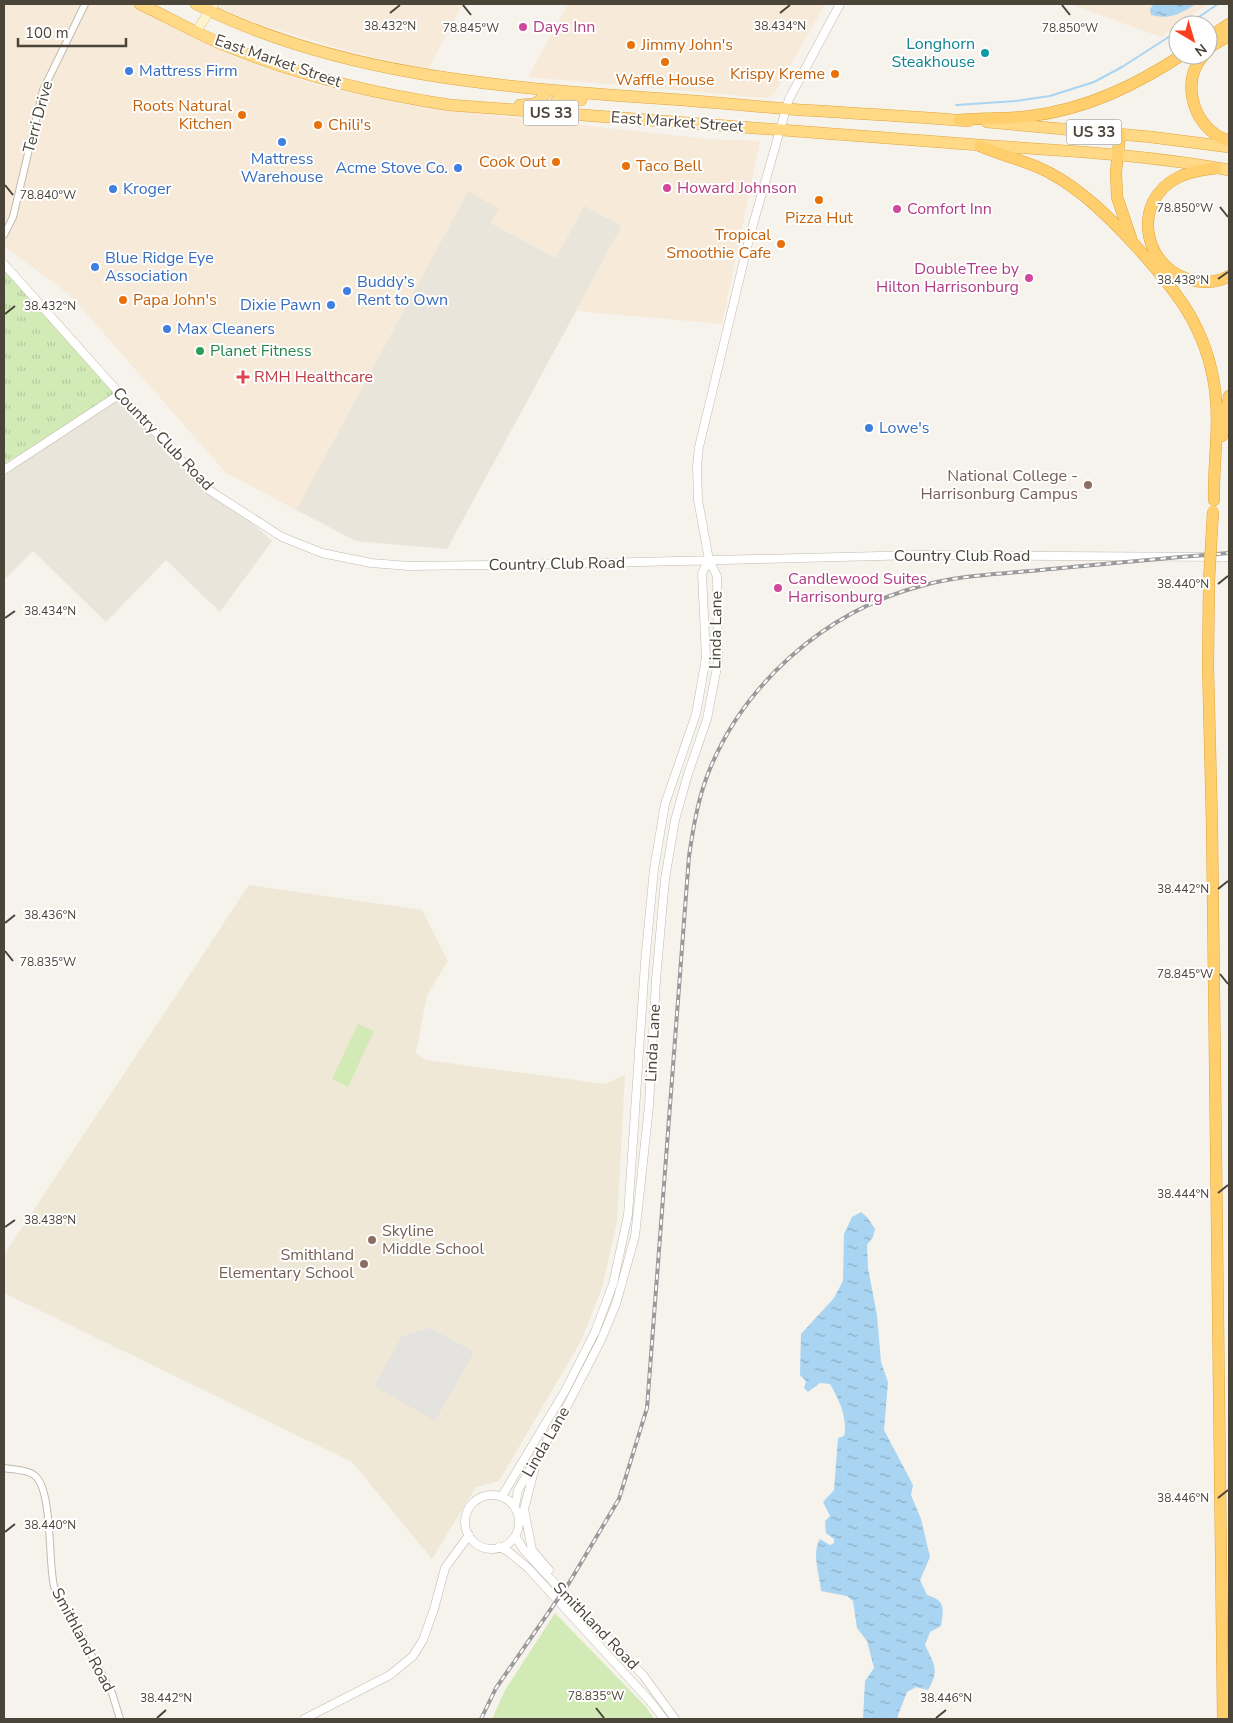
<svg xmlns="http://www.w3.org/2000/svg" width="1233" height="1723" font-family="'Nunito Sans',sans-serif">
<defs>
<pattern id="grass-tufts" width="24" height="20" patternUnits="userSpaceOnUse" patternTransform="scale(1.25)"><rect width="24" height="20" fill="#d2eab5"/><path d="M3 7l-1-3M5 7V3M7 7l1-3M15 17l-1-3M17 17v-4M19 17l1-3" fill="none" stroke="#b6ca9c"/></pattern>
<pattern id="water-ripples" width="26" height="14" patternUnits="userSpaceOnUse" patternTransform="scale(1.25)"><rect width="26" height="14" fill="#a9d4f2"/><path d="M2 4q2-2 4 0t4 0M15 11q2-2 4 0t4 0" fill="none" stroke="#8caec5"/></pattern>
</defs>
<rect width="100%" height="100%" fill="#f6f3ec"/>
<!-- residential -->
<path fill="#eae5da" d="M468,191L499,208L491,223L556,258L584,205L622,226L447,549L356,541L296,510Z
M115,395L272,541L220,612L166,560L106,622L33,551L4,580V464Z"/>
<!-- commercial -->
<path fill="#f7ead8" d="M4,4H131L234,57L313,84L402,104L507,117L707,139L760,141L722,324L576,311L622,226L584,206L556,258L491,223L499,208L468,191L296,510L226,473L70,295L4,246Z
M220,4H463L427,71L341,49L256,23L218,7Z
M568,4H825L775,93L771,96L765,98L528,77Z
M1070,4H1208L1161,37Z"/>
<!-- education -->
<path fill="#efe8d6" d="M249,885L422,910L448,961L427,995L416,1053L425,1060L605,1084L625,1075L617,1222L602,1288L581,1341L499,1481L476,1487L432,1559L352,1462L4,1293V1255Z"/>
<!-- grass -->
<path fill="url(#grass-tufts)" d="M4,270L115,395L4,464Z"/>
<!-- park -->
<path fill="#d2eab5" d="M358,1024L374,1031L348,1087L332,1079Z
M555,1613L646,1707L654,1719H492L505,1690Z"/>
<!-- parking -->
<path fill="#e5e3e0" d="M430,1328L474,1352L435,1421L374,1386L402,1336Z"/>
<!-- water -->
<path fill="url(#water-ripples)" d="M1154,4H1196C1179,14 1171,20 1151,15L1150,9Z
M861,1212L867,1217L875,1229L873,1237L867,1245L868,1268L877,1315L881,1362L888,1382L884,1430L913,1485L911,1495L921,1519L930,1557L920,1580L927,1595C947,1601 943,1609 941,1626L930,1632L925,1645C934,1664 940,1670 928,1690L916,1687L907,1692L898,1715V1719H863L865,1681L874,1668L867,1641L857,1628L853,1601L847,1596L821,1591C820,1575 811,1554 820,1539L830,1545L834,1543V1539L826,1533L825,1521L830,1516L823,1502L834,1490L838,1438L844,1436C848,1419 839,1399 830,1384L820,1383L808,1392L804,1388L806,1381L800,1375L801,1334L834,1298L843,1281L844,1234L852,1217Z"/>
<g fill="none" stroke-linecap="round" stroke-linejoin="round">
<!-- stream -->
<path stroke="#a9d4f2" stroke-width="2" d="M1187,25L1218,4
M956,105L1016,101L1050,96L1094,82L1122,67L1178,31"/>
<defs>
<path id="minor" d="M4,235L13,217L43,90L85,4
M4,1468C13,1470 26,1469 34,1475C53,1488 48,1562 54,1586C60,1608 78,1623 85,1643L112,1693L120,1719"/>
<path id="tertiary" d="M4,264L120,394L209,490L282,537L322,553L371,563L409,566L559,564L919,555L1229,557
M4,470L120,394
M535,1467L524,1509L532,1550L549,1570
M465 1522a27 27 0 1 1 54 0a27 27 0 1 1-54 0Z
M502,1496L565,1391L595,1332L613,1284L628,1215L645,963L654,869L665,804L696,714L706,658L702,573L709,560
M515,1506L518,1490L564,1412L601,1340L616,1304L635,1236L649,1106L656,980L665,879L675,820L688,774L707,719L718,662L717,576L709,560L698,500L697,466L699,447L750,235L786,109L789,99L840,4
M515,1536L524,1550L543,1571L643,1675L675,1719
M499,1547L509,1552L528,1568L649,1700L664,1719
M304,1719L390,1675L413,1656L423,1640L434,1609L445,1568L469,1535"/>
<path id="secondary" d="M196,32L214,4"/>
<path id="trunk" d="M140,4C170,18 199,35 229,47C300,76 375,94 450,105C614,117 777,130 940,142C1037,150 1134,152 1229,170
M196,4C337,75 498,87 653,98C698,101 743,105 787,109C848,113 908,116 969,121
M520,105C537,104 538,105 547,90
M547,112L557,100H581
M987,122L1151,137L1229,147"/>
<path id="motorway" d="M1208,38L1229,24
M1208,50L1213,45L1229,36
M1204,55C1182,79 1191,116 1215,134C1219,137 1225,139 1229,141
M959,120C983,118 1007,119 1031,116C1087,109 1136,85 1182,55
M1120,134L1116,172L1117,197L1131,238
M980,146C1003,156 1028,161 1050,173C1083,191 1109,217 1134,244C1175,289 1207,327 1215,390C1220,427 1213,463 1214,500
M1216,168C1204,170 1191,171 1179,177C1129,201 1143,272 1196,281C1208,283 1219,282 1229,276
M1222,436L1229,396
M1209,581L1208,666L1212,826L1223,1719"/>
</defs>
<!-- minor casing -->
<use href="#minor" stroke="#c2bbae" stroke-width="8"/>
<!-- tertiary casing -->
<use href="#tertiary" stroke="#c2bbae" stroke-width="9"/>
<!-- secondary casing -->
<use href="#secondary" stroke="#d6c79b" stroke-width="10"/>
<!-- trunk casing -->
<use href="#trunk" stroke="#e0a43c" stroke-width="12"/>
<!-- motorway casing -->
<use href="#motorway" stroke="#e0a43c" stroke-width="12"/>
<!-- minor -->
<use href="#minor" stroke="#fff" stroke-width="6"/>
<!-- tertiary -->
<use href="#tertiary" stroke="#fff" stroke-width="8"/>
<!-- secondary -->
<use href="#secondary" stroke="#fff3cd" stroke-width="9"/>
<!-- trunk -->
<use href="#trunk" stroke="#ffd985" stroke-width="11"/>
<!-- motorway -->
<use href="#motorway" stroke="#ffcf6e" stroke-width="11"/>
<defs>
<path id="rail" d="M481,1719L496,1688L569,1583L619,1499L647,1408L689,856C693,830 697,804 706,779C740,686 825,611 921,586C959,575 1001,574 1041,570C1104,564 1166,558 1229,553"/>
</defs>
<!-- rail casing -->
<use href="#rail" stroke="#9a9a9a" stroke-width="4"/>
<!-- rail -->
<use href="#rail" stroke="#fff" stroke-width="2" stroke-dasharray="5.5" stroke-linecap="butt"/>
<defs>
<path id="motorway-bridge" d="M1209,581L1213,511"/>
</defs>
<!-- motorway-bridge casing -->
<use href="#motorway-bridge" stroke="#e0a43c" stroke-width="12" stroke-linecap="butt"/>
<!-- motorway-bridge -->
<use href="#motorway-bridge" stroke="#ffcf6e" stroke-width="11"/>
</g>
<!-- ticks -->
<path fill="none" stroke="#4b4439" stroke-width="2" d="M463,5L471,15M1062,5L1070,15M390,13L400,5M780,13L790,5M5,185L13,195M1220,207L1228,217M1218,279L1228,272M5,314L15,306M1218,584L1228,576M5,618L15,611M1218,889L1228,881M5,923L15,915M5,951L13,961M1220,974L1228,984M1218,1193L1228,1185M5,1227L15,1220M1218,1498L1228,1490M5,1532L15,1524M596,1708L604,1718M157,1718L166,1710M936,1718L946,1710"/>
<!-- markers -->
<g fill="#d1479c" stroke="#fff" stroke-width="2">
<circle cx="523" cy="27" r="5"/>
<circle cx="667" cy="188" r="5"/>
<circle cx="897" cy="209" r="5"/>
<circle cx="1029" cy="278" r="5"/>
<circle cx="778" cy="588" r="5"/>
</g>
<g fill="#e8710a" stroke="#fff" stroke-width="2">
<circle cx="631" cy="45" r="5"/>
<circle cx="665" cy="62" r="5"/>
<circle cx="835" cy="74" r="5"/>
<circle cx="242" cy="115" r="5"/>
<circle cx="318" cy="125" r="5"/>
<circle cx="556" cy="162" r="5"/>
<circle cx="626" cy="166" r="5"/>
<circle cx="819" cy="200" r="5"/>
<circle cx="781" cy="244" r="5"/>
<circle cx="123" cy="300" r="5"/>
</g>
<circle fill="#0f9aa8" stroke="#fff" stroke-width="2" cx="985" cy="53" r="5"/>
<g fill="#3f7fe0" stroke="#fff" stroke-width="2">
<circle cx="129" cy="71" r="5"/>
<circle cx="282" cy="142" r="5"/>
<circle cx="458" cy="168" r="5"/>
<circle cx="113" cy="189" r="5"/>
<circle cx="95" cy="267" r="5"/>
<circle cx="347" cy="291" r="5"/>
<circle cx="331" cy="305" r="5"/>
<circle cx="167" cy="329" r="5"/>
<circle cx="869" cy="428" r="5"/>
</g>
<circle fill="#2e9e5b" stroke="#fff" stroke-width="2" cx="200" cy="351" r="5"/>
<path fill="#e0444e" stroke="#fff" stroke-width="2" d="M240.5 369.5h5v5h5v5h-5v5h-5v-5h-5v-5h5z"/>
<g fill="#8d6e63" stroke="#fff" stroke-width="2">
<circle cx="1088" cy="485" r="5"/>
<circle cx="372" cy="1240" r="5"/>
<circle cx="364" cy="1264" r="5"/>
</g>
<g text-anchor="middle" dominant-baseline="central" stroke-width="4" stroke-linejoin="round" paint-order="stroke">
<!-- shield labels -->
<g fill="#fff" stroke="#817c74" stroke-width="1">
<rect x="523.5" y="100.5" width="55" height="25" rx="4"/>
<rect x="1066.5" y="119.5" width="55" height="25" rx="4"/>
</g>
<g font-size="15" font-weight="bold" fill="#4b4439">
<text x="551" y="113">US 33</text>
<text x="1094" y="132">US 33</text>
</g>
<!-- hotel labels -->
<g font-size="16" fill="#b23c85" stroke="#fff" text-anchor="start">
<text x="533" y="27">Days Inn</text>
<text x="677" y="188">Howard Johnson</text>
<text x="907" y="209">Comfort Inn</text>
<text x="1019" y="269" text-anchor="end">DoubleTree by<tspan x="1019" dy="18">Hilton Harrisonburg</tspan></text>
<text x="788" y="579">Candlewood Suites<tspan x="788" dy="18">Harrisonburg</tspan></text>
</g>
<!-- culture labels -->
<g font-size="16" fill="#0d838f" stroke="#fff" text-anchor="end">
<text x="975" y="44">Longhorn<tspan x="975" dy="18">Steakhouse</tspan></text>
</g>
<!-- food labels -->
<g font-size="16" fill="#c56008" stroke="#fff" text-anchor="start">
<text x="641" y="45">Jimmy John's</text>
<text x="825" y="74" text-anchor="end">Krispy Kreme</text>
<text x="665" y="80" text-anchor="middle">Waffle House</text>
<text x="232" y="106" text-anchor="end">Roots Natural<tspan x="232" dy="18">Kitchen</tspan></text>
<text x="328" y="125">Chili's</text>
<text x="546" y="162" text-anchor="end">Cook Out</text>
<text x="636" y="166">Taco Bell</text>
<text x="819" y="218" text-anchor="middle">Pizza Hut</text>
<text x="771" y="235" text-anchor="end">Tropical<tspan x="771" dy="18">Smoothie Cafe</tspan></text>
<text x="133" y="300">Papa John's</text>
</g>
<!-- street labels -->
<g font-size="16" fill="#4b4439" stroke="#fff">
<text transform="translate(278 61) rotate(19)">East Market Street</text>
<text transform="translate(38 117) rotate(-75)">Terri Drive</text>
<text transform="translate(677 122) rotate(4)">East Market Street</text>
<text transform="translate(163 439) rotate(46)">Country Club Road</text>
<text x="962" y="556">Country Club Road</text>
<text transform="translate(557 564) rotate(-1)">Country Club Road</text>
<text transform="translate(716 630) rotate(-89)">Linda Lane</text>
<text transform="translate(653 1043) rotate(-87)">Linda Lane</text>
<text transform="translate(546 1442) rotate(-60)">Linda Lane</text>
<text transform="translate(596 1626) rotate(46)">Smithland Road</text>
<text transform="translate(83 1640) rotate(62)">Smithland Road</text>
</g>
<!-- shop labels -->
<g font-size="16" fill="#366cbe" stroke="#fff" text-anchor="start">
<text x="139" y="71">Mattress Firm</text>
<text x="282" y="159" text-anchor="middle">Mattress<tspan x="282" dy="18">Warehouse</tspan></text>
<text x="448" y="168" text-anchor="end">Acme Stove Co.</text>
<text x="123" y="189">Kroger</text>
<text x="105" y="258">Blue Ridge Eye<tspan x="105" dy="18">Association</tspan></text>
<text x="357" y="282">Buddy’s<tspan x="357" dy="18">Rent to Own</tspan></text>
<text x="321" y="305" text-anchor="end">Dixie Pawn</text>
<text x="177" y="329">Max Cleaners</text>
<text x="879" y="428">Lowe's</text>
</g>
<!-- leisure labels -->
<g font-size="16" fill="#27864d" stroke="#fff" text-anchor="start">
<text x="210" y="351">Planet Fitness</text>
</g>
<!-- health labels -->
<g font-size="16" fill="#be3a42" stroke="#fff" text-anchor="start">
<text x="254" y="377">RMH Healthcare</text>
</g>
<!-- education labels -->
<g font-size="16" fill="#785e54" stroke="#fff" text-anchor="end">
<text x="1078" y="476">National College -<tspan x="1078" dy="18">Harrisonburg Campus</tspan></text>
<text x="382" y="1231" text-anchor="start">Skyline<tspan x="382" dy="18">Middle School</tspan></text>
<text x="354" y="1255">Smithland<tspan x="354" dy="18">Elementary School</tspan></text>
</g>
</g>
<g font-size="12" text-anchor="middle" fill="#4b4439" stroke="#fff" stroke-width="4" stroke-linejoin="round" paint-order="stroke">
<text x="390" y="30">38.432°N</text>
<text x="780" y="30">38.434°N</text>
<text x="471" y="32">78.845°W</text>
<text x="1070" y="32">78.850°W</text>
<text x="48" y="199">78.840°W</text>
<text x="1185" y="212">78.850°W</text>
<text x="1183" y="284">38.438°N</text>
<text x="50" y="310">38.432°N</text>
<text x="1183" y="588">38.440°N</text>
<text x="50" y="615">38.434°N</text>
<text x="1183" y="893">38.442°N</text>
<text x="50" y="919">38.436°N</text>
<text x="48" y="966">78.835°W</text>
<text x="1185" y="978">78.845°W</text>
<text x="1183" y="1198">38.444°N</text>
<text x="50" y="1224">38.438°N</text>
<text x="1183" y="1502">38.446°N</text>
<text x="50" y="1529">38.440°N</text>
<text x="596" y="1700">78.835°W</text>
<text x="166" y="1702">38.442°N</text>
<text x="946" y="1702">38.446°N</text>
</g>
<!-- border -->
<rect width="1233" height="1723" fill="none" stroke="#4b4439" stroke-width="10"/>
<!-- north arrow -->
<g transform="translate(1193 40) rotate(142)"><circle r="24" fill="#ffffff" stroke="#b7b4b0"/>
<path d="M0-4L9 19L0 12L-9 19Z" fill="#fc3f1d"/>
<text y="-8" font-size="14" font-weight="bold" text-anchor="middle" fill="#4b4439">N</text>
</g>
<!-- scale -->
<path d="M18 38v8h108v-8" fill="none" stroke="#4b4439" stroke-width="2.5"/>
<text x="25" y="38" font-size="15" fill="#4b4439" stroke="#ffffff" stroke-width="4" paint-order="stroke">100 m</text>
</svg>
